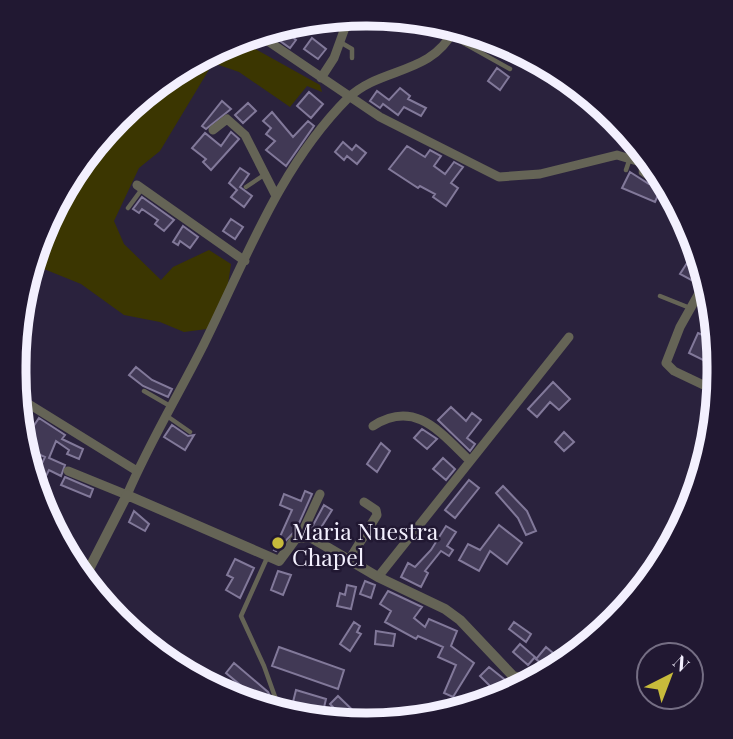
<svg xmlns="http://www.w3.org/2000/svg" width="733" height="739" font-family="'Playfair Display',serif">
<rect width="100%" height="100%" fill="#2a223d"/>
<!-- green -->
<path fill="#3b3601" d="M239,40L320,85L322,92L307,86L290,107L239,72L213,63L160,151L139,168L114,221L124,244L161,280L173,267L209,250L231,264L227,291L207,329L184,332L160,322L124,315L81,284L34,265L41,232L117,118L231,41Z"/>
<!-- building -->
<path fill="#413955" stroke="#82799a" stroke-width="2" d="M284,30L296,40L290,48L276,38Z
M312,38L326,49L318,59L304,49Z
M497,68L509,77L500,90L488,81Z
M400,88L410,96L408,99L426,108L421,116L404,107L398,115L383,104L380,108L370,101L377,91L389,100Z
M309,92L323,104L311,118L297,106Z
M222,101L231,109L206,129L202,126Z
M248,103L256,111L243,123L235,115Z
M272,112L293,137L308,121L314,126L286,166L266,150L275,141L266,134L271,128L263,121Z
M231,132L239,139L211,170L203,162L206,159L192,148L205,133L221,146Z
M343,142L352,150L356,145L366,153L357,164L347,156L344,160L335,152Z
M407,146L425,157L430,150L441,156L434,166L445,174L454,162L463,167L451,183L458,188L446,206L433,197L435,194L420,186L418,188L389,169Z
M240,168L249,174L240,187L252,196L244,207L231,197L237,190L229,183Z
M630,172L649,184L662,186L655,202L622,188Z
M142,197L174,220L164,231L155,224L158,220L142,209L139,213L133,209Z
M231,219L243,227L235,239L223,231Z
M183,226L198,237L190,248L180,241L178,245L173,242Z
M687,263L700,270L693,281L680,274Z
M698,333L714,340L705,361L689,353Z
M136,367L152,380L172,389L168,397L143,386L129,375Z
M553,382L570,399L559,410L550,402L537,417L528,409Z
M451,407L466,421L472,413L481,420L467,438L475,444L470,451L438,420Z
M39,418L65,435L62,439L83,449L79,459L67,454L69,450L56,441L49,458L65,465L61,476L49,470L45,478L37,474L45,457L29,450L27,436Z
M172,425L188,436L194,435L185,450L164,437Z
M422,429L437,439L427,449L414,438Z
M564,432L574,442L564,451L555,442Z
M381,443L390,451L377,472L367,464Z
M443,458L455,469L446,480L433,469Z
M65,477L93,489L90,497L61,485Z
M469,480L479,488L455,518L445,510Z
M503,486L527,511L536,531L526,535L518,518L496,493Z
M305,491L312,494L296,530L276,551L274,550L292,510L280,505L284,494L301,501Z
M324,505L332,510L322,526L325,528L321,534L311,529Z
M134,511L149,524L145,531L129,522Z
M499,525L522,543L507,564L490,551L479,571L459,560L468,544L480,550Z
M446,526L456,532L447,546L453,550L449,556L441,551L425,571L428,573L421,587L401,577L408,563L415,567L431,550Z
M235,559L254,568L240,598L226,590L233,578L227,575Z
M278,571L291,575L283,595L271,590Z
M365,581L375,585L371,598L360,594Z
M347,585L356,587L351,609L337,606L340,593L345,595Z
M388,591L422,607L414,618L425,627L429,619L457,631L451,646L474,663L453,697L444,693L456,665L438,657L443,647L418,636L416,639L385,622L391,611L380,604Z
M354,622L360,626L357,632L361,634L350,651L340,644Z
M514,622L531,634L526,642L509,629Z
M376,631L395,634L393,646L375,644Z
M520,644L535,657L528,665L513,652Z
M279,647L344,670L338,689L272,666Z
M546,647L560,659L547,668L536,659Z
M234,663L268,692L270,696L263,704L226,673Z
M489,667L509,683L499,695L480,676Z
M296,690L326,699L322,716L291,710Z
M338,696L368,725L347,721L330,704Z"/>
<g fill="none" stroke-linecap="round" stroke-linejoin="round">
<!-- service -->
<path stroke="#656456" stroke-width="4.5" d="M451,36L510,69
M340,42L352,49V58
M641,162V173L651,180
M626,170L630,158
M246,187L264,175
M128,208L142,189
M660,296L690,308
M144,391L170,406
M167,416L190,432
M267,558L241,616L264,666L279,708"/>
<!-- minor -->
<path stroke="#656456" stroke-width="9" d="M259,35L380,117L499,177L540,174L617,155L647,164
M321,78L334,58L346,25
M213,130L227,119L245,135L276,196
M137,185L245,261
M703,286L680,327L666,363L674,371L714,390
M19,398L137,471
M373,426C415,399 440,432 469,460
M68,471L127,495C149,443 179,394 204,344C246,259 280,166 348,98C380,67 431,75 453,31
M301,535L320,494
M349,560L377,515L376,510L364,502
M378,577L569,337"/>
<!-- tertiary -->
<path stroke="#656456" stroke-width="10" d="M86,575L127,495L279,561L296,538L310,537L378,577L445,609L460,620L513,676L529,680"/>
</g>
<!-- markers -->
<circle fill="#c8bb3b" stroke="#211832" stroke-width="2.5" cx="278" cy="543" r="7"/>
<g text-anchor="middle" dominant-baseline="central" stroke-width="5" stroke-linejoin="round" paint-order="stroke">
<!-- poi labels -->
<g font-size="23" fill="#f3f0fe" stroke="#211832" text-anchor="start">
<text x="292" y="530">Maria Nuestra<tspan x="292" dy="26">Chapel</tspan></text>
</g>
</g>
<!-- crop -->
<path d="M0 0H733V739H0ZM366 26H367A340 340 0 0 1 707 366V373A340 340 0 0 1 367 713H366A340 340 0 0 1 26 373V366A340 340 0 0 1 366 26Z" fill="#211832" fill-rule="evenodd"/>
<path fill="none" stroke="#f3f0fe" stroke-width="9" d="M366 26H367A340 340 0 0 1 707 366V373A340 340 0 0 1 367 713H366A340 340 0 0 1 26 373V366A340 340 0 0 1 366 26Z"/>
<!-- north arrow -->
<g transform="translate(670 676) rotate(42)"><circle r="33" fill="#211832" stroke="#756e84" stroke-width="2"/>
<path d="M0-5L12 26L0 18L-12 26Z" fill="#c8bb3b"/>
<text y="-10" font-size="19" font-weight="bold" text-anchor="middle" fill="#f3f0fe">N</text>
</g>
</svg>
